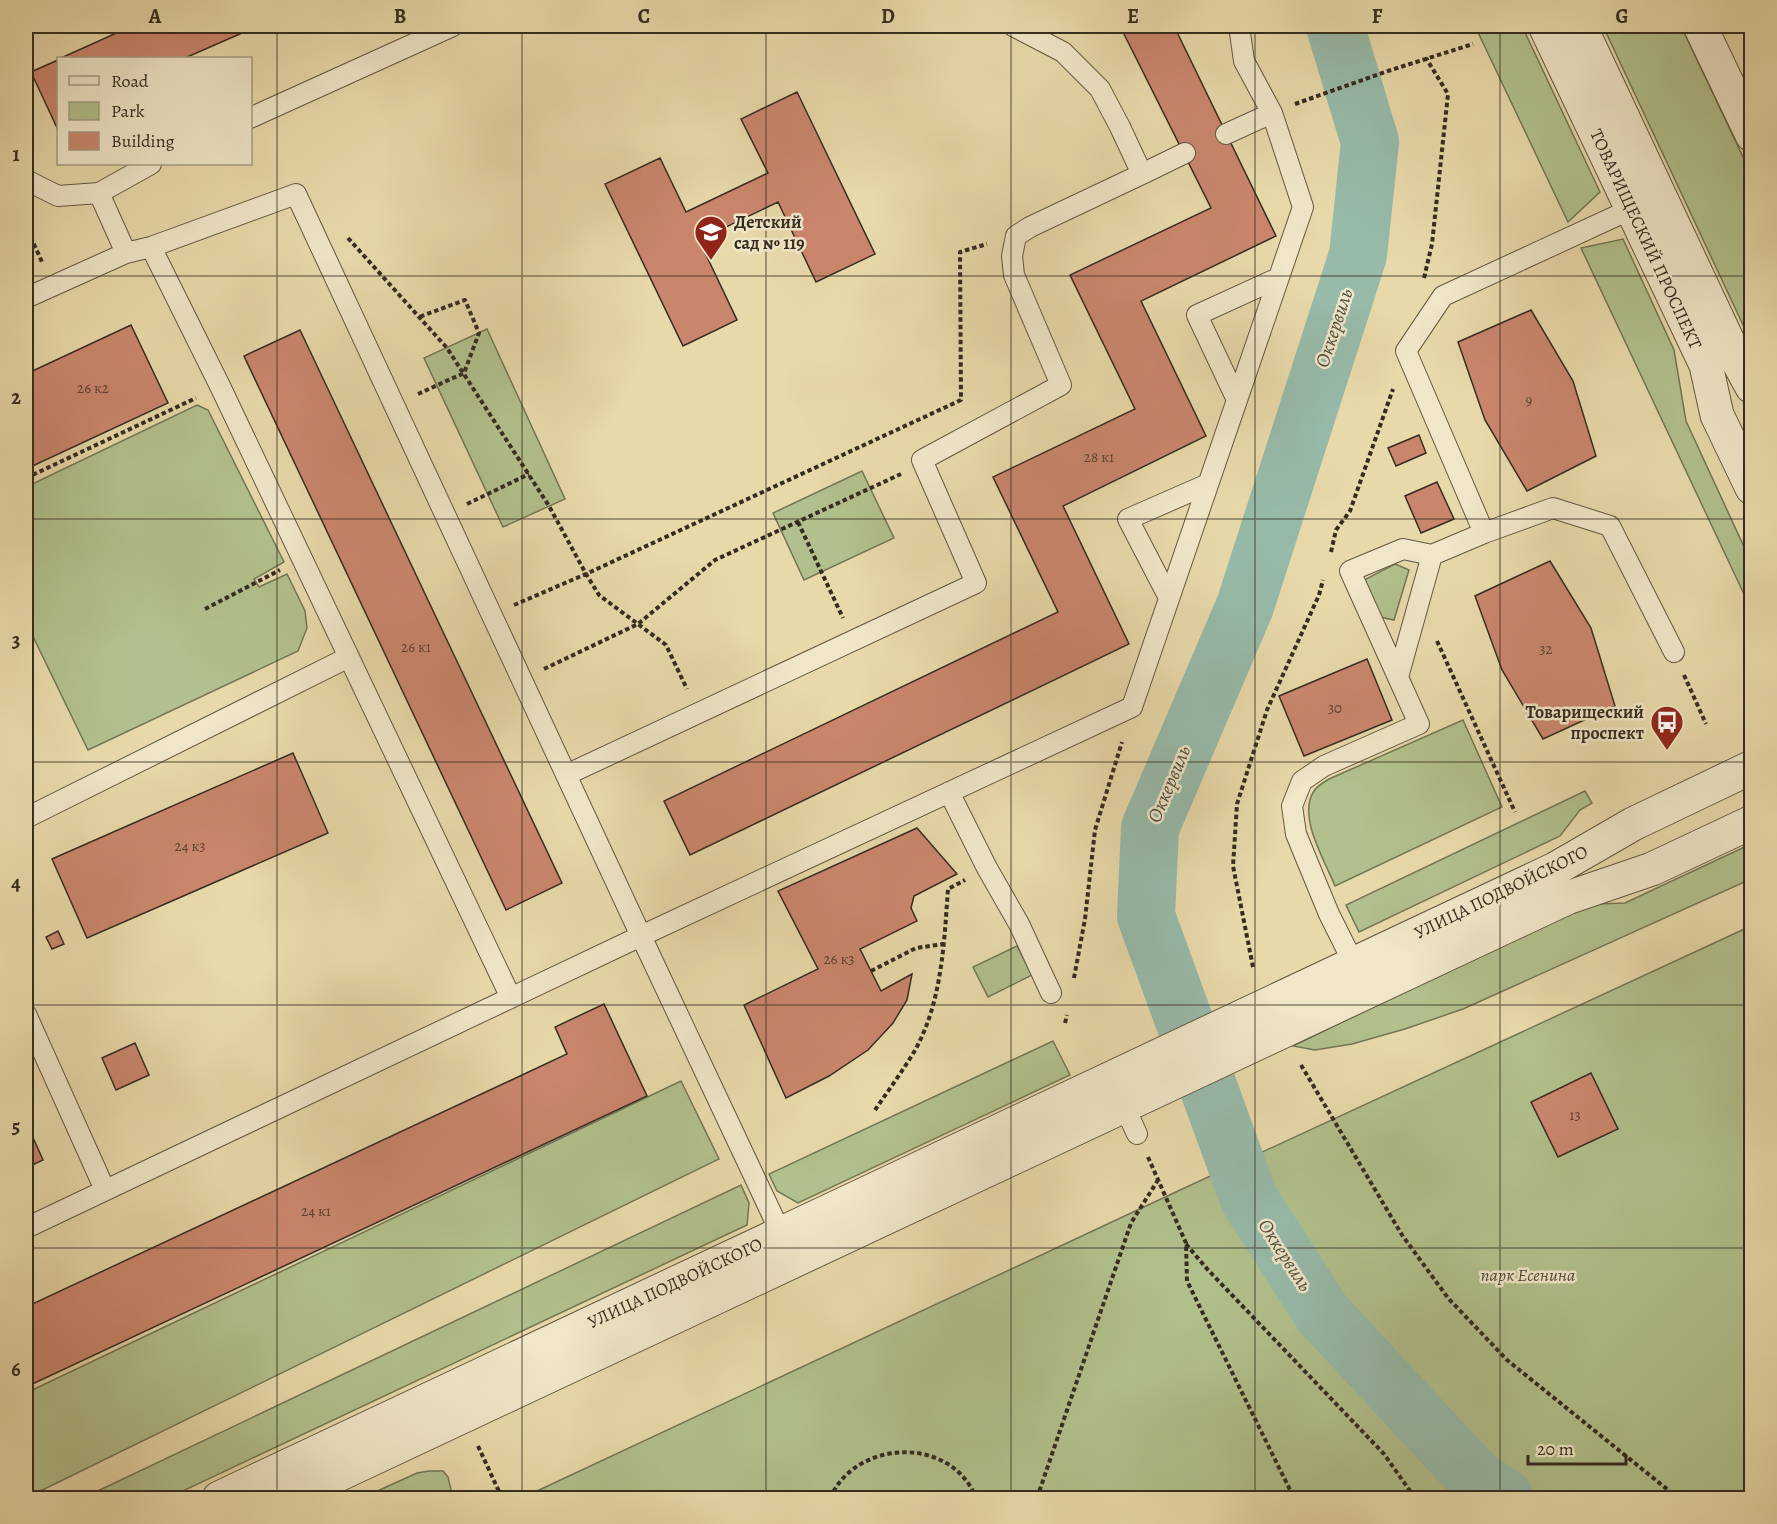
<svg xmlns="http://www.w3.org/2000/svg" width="1777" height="1524" font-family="Alegreya,serif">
<rect width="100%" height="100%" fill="#e8d9aa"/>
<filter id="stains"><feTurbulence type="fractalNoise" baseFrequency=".00333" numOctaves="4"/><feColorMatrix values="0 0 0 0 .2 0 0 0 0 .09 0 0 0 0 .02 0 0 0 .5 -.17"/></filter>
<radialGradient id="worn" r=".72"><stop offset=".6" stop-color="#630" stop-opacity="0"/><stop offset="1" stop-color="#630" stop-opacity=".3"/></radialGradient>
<!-- green -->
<path fill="#b1c08c" stroke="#737656" stroke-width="1.5" d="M1475,26H1522L1600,192L1568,222Z
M1603,26H1681L1751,174V342Z
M1623,239L1674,350L1686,421L1751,562V609L1581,248Z
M487,329L565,499L503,527L424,358Z
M197,405L208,410L284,562L254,579L259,587L287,574L305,611L307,628L298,651L88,750L26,622V487Z
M862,471L894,538L804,580L773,513Z
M1395,564L1409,570L1394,620L1380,617L1364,580Z
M1463,720L1502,807L1335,886C1325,861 1297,816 1314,791C1317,786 1324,782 1329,779Z
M1585,791L1592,803L1580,810L1560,836L1359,932L1346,905Z
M1751,844V879L1463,1009L1405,1029L1352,1044L1315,1050L1293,1046L1573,910L1598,904L1625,903Z
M1751,926V1498H522L1178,1191Z
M1017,946L1032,975L988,997L973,967Z
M1053,1041L1070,1075L798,1203L777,1191L769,1174Z
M681,1081L719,1159L26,1498V1393Z
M741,1185L749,1203L747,1225L168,1498H83Z
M429,1471H443L448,1477L453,1498H362L417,1473Z"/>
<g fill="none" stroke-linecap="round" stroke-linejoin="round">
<!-- river -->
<path stroke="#97baa9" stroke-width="58" d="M1335,26L1370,142L1358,255L1245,606L1150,828L1146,916L1249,1199L1323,1314L1477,1480L1505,1498"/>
</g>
<!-- building -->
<path fill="#ca866d" stroke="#352c20" stroke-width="1.5" d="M132,26H258L185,58H61Z
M1120,26H1174L1276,236L1141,301L1206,436L1063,506L1129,644L690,855L664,801L1058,612L993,477L1135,409L1070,275L1211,208Z
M58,60V130L31,72Z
M797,92L875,254L816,282L778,202L699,240L737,320L683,346L605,184L660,158L686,212L768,173L741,119Z
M1531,310L1573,381L1596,456L1527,491L1485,420L1458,342Z
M131,325L168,403L26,469V374Z
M300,330L562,883L506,910L244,356Z
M1419,435L1426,453L1396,466L1388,448Z
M1437,482L1454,519L1421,533L1405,496Z
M1550,561L1591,628L1615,706L1543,739L1502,670L1475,596Z
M1367,659L1392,720L1304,756L1279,696Z
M293,753L328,833L87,938L52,859Z
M917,828L957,874L914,896L911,908L917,921L860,949L881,991L912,974L907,1000L893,1023L868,1050L829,1076L786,1098L744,1005L818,969L778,891Z
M58,931L64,944L52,949L46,937Z
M604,1004L647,1096L26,1387V1307L567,1054L555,1027Z
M135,1043L149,1075L116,1090L102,1058Z
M1591,1073L1618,1129L1558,1157L1531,1102Z
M26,1122L43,1160L26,1168Z"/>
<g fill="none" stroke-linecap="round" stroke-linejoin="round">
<defs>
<path id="service" d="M250,118L453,26
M1226,134L1272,113
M1142,174L1185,153
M26,180L58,196L99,193L126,253L151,247L296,194L641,936L785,1242
M99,193L151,164
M1640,205L1443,296L1406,351L1484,533L1553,508L1610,526L1674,652
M151,247L220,386L511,998
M26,298L126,253
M1237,400L1197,315L1278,278
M1169,598L1128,519L1208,484
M1398,677L1432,555
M566,775L976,583L922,460L1061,385L1014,275L1012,256L1016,236L1030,227L1142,174L1120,127L1100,89L1063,52L1013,26
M949,792L987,868L1019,924L1051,993
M26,818L349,657
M1358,972L1329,914L1296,834L1292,806L1302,781L1324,766L1419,724L1350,571L1403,549L1432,555L1484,533
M26,1014L105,1190
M1120,1097L1137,1134
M26,1228L641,936L1132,707L1303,207L1272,113L1244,61L1239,26"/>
<path id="minor" d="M1700,26L1752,135"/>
<path id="tertiary" d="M1545,26L1706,365L1717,415L1752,488
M1580,26L1734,354L1752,387
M219,1498L1555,869L1633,824L1752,767
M289,1498L1567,898L1652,869L1752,822"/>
</defs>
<!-- service casing -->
<use href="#service" stroke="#625742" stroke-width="22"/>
<!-- minor casing -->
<use href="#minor" stroke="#625742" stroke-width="35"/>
<!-- tertiary casing -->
<use href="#tertiary" stroke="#625742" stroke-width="35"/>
<!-- path -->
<path stroke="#352c20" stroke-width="4" stroke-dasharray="4.5 3" stroke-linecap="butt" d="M1295,104L1391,70L1473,44
M26,232L29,233L42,262
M348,238L447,348L549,506L586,574L599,595L666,645L687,689
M1424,278L1432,244L1448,94L1426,58
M418,394L464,373L479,333L465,300L419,317
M26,478L196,398
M467,504L529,474
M798,522L843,618
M1331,552L1336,530L1350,511L1393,389
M514,605L586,574L961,400L960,252L987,244
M205,609L280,570
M1437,641L1515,812
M544,669L638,624L715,560L901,474
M1684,675L1706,724
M1253,967L1233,866L1237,804L1267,710L1319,595L1323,580
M871,971L916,948L944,944
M1074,978L1085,919L1095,830L1122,742
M1065,1023L1067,1015
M1301,1065L1402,1235L1448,1298L1507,1360L1678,1498
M875,1110C888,1091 902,1072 914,1052C942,1003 944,944 948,889L965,880
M1148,1157L1186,1243L1187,1281L1294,1498
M1186,1244L1208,1270L1384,1454L1415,1498
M478,1446L502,1498
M830,1498C857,1438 952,1436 976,1498
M1037,1498L1131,1223L1158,1180"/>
<!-- service -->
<use href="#service" stroke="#f0e6c8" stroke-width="20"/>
<!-- minor -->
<use href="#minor" stroke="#f0e6c8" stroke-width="33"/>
<!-- tertiary -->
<use href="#tertiary" stroke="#f0e6c8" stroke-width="33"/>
</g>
<!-- grid -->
<path fill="none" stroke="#352c20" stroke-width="1.5" stroke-opacity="0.55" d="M277,26V1498M522,26V1498M766,26V1498M1011,26V1498M1255,26V1498M1500,26V1498M26,276H1752M26,519H1752M26,762H1752M26,1005H1752M26,1248H1752"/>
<!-- icons -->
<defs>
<symbol id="school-pin" viewBox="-11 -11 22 30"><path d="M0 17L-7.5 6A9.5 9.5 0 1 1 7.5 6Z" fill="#8f2418" stroke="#f0e6c8"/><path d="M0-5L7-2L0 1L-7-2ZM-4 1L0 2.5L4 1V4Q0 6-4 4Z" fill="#fff"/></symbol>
<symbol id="bus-pin" viewBox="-11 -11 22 30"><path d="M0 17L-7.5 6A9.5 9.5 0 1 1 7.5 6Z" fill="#8f2418" stroke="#f0e6c8"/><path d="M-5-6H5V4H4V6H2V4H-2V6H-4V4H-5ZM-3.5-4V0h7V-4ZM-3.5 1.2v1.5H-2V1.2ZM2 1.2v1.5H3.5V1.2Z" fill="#fff"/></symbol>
</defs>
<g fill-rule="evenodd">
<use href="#school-pin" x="692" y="213" width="38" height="52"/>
<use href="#bus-pin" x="1648" y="703" width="38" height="52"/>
</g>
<g text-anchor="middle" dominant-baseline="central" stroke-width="5" stroke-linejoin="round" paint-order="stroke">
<!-- number labels -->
<g font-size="15" fill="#5a4233">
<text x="93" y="388">26 к2</text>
<text x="1529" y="400">9</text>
<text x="1099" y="457">28 к1</text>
<text x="416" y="647">26 к1</text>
<text x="1546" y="649">32</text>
<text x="1335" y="708">30</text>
<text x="190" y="846">24 к3</text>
<text x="839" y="959">26 к3</text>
<text x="1575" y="1115">13</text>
<text x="316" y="1211">24 к1</text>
</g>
<!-- poi labels -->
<g font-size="18" font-weight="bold" fill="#352c20" stroke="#f0e6c8" text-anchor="start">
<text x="734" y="222">Детский<tspan x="734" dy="21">сад № 119</tspan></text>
<text x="1644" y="712" text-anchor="end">Товарищеский<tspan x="1644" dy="21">проспект</tspan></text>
</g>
<!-- street labels -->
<g font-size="18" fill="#352c20" stroke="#f0e6c8">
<text transform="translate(1646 239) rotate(65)">ТОВАРИЩЕСКИЙ ПРОСПЕКТ</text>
<text transform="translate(1501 892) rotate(-26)">УЛИЦА ПОДВОЙСКОГО</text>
<text transform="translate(675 1283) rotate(-25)">УЛИЦА ПОДВОЙСКОГО</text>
</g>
<!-- park labels -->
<g font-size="18" font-style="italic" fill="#4e4a36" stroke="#f0e6c8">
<text x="1528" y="1275">парк Есенина</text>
</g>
<!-- water labels -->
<g font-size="20" font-style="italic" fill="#4e5042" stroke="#f0e6c8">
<text transform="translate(1334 328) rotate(-72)">Оккервиль</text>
<text transform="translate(1169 784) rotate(-67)">Оккервиль</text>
<text transform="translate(1285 1255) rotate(57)">Оккервиль</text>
</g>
</g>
<!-- margin -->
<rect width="1777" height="1524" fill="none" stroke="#e8d9aa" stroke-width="66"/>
<!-- legend -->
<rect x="57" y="57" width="195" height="108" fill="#f0e6c8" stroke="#a59c85" stroke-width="1.5"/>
<rect x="69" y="76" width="30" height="9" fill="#f0e6c8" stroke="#a59c85" stroke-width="1.5"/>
<text x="111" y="87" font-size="18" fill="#352c20">Road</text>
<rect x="69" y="102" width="30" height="18" fill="#b1c08c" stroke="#a59c85" stroke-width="1.5"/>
<text x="111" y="117" font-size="18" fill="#352c20">Park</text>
<rect x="69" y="132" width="30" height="18" fill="#ca866d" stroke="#a59c85" stroke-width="1.5"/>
<text x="111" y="147" font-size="18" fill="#352c20">Building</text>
<!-- scale -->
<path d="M1528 1455v9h98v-9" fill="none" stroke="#352c20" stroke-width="3"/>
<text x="1537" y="1455" font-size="18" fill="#352c20" stroke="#f0e6c8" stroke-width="4.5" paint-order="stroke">20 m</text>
<rect x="33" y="33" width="1711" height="1458" fill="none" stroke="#352c20" stroke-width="2"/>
<g font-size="20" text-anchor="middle" font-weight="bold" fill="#352c20">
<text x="155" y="23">A</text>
<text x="400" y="23">B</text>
<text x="644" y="23">C</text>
<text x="888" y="23">D</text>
<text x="1133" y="23">E</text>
<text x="1377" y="23">F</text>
<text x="1622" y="23">G</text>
<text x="16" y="161">1</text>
<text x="16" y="404">2</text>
<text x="16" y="647">3</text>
<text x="16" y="890">4</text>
<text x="16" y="1133">5</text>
<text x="16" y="1376">6</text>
</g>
<rect width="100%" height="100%" filter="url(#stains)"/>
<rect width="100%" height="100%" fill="url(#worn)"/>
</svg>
